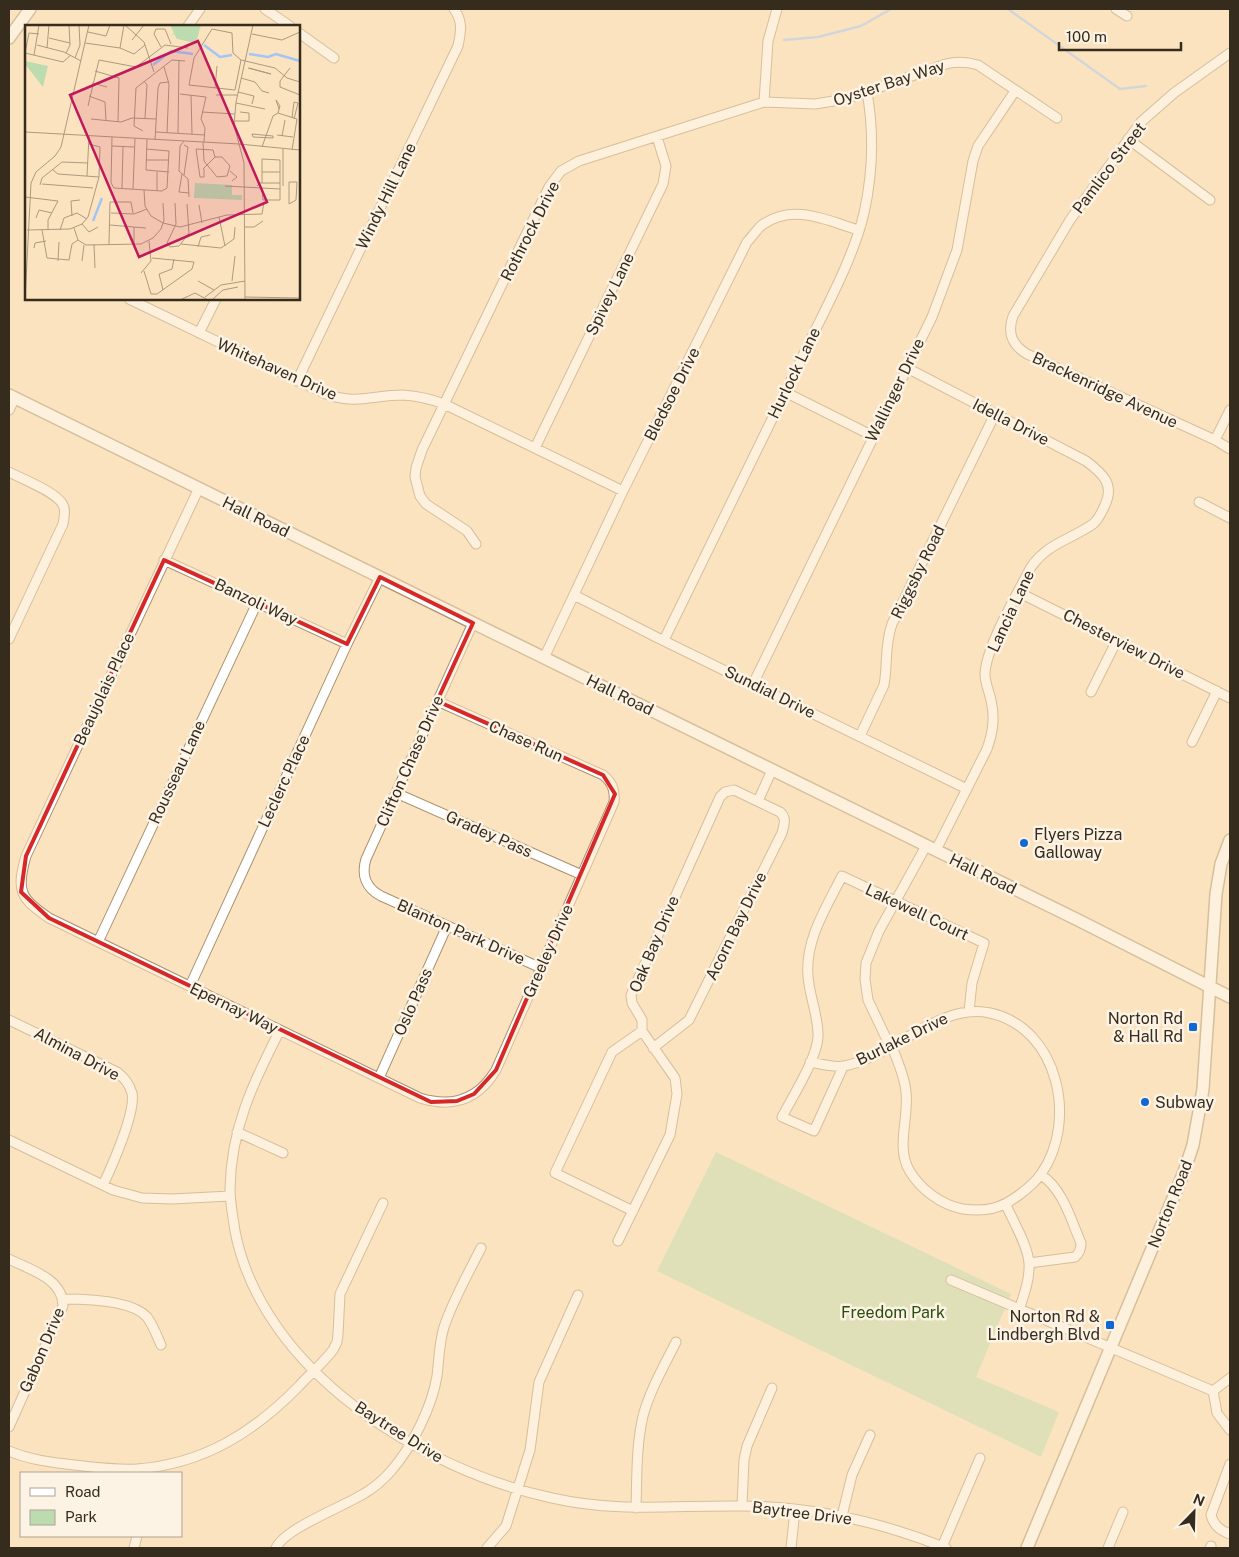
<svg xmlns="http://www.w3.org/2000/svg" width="1239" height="1557" font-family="'Public Sans',sans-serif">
<rect width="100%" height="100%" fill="#fce3bf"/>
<!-- green -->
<path fill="#bcdcb0" d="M716,1152L1011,1294L976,1377L1059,1412L1041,1457L657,1271Z"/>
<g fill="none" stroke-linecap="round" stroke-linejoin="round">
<!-- stream -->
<path stroke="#a2c5f8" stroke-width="2.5" d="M1008,9L1120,89L1146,86
M784,40L818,37L861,26L891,9"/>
<defs>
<path id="street" d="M265,9L290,26
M1116,9L1127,16
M188,26L200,9
M299,33L334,58
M1230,53L1174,93L1141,122L1070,220L1013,316C1007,333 1012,345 1027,354L1215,440L1230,449
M764,102L768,41L777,9
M1128,139L1210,200
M129,299L326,394C357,405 373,395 403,395C417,396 431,399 444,404L623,491
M199,333L216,299
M907,368L1086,461C1102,473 1115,484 1105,505C1102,512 1099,519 1093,524C1070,540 1048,543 1031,567C1018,593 986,646 985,674C985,683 989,691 991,700C995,718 993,732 987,749L936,850
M297,381L458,46C461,32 463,21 454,9
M785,392L873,436
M9,410L15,398
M1215,440L1230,410
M535,448L663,184L666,166L657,137
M9,472C22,479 57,492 63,505C66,510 64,518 63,524L9,639
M199,488L26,856C16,891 20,898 49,918L420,1098C452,1108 478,1100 496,1070L614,802C615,791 613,783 603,775L437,701
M1199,502L1230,518
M476,544L467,531L426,504L420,496L415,477L416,468L422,450L549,187L561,171L579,161L764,102L815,104L846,99L946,64C958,61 967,62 978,65L1057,118
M164,560L347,644
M1018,592L1230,698
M574,595L656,637L967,789
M473,623L366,859C361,875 366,888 381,896L541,968
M664,640C709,547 755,455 800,362C821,316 853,261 864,213C873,173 874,132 867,92
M544,658L623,491L747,242C752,237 757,229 762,225C793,203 826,220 858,230
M753,684L932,317L957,250L973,161L978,146L1015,91
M1091,692L1117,640
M860,736L884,685C888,664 884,647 892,624L995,414
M1192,742L1217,691
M396,793L582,875
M758,801L772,770
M98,942L257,603
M190,986L347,644L380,577
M9,1020L117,1072C124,1078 129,1083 132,1093C136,1112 112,1166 103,1185
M280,1030C253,1083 231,1128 230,1189C230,1203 233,1217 235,1231C262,1371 422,1470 552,1498C618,1513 675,1505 741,1506C811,1506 881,1522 946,1548
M810,1062C820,1064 834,1068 844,1066C893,1057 939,1002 990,1013C1059,1028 1078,1122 1041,1174C1035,1183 1027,1189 1019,1195C1000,1209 986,1212 963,1209C941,1205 920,1189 909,1170C896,1147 909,1118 906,1092C905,1077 898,1063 893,1049L887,1040L868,1000L865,979L866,963L879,931L926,846
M843,1067L814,1131L782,1117C793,1096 817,1058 818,1037C819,1018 809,995 808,976C805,940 826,908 842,876L984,943L972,983L969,1011
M379,1078L447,926
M237,1132L283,1153
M9,1140L113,1190L142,1198L172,1199L230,1196
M1006,1205C1013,1221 1028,1246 1029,1263C1030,1279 1024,1295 1019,1310
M633,1211L555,1173L612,1052L642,1031
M618,1241L670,1135L677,1094L675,1078L642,1031V1020L632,1003L631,995L720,797L725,792L734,790L780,812C787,818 784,825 782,833L689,1020L653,1048
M9,1259C30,1270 63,1278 63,1306L9,1427
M1029,1263L1075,1257C1080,1253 1081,1249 1081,1243C1071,1220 1063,1189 1041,1175
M951,1280L1213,1391
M63,1299C84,1299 132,1300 147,1317C153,1325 157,1336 161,1345
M1213,1391L1217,1413L1230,1430
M1213,1391L1230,1378
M9,1451C32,1461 58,1463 83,1466C101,1468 119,1470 137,1469C203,1464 253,1433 299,1386C310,1374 323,1363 333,1350L337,1342L338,1334L340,1294L383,1203
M1230,1464L1211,1515C1214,1526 1220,1530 1230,1534
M742,1505L744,1460L747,1446L772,1388
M636,1508C637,1478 636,1446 643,1416C650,1390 664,1366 676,1342
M842,1516L852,1475L870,1435
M942,1547L980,1458
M134,1548L137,1536
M276,1548C285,1528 345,1506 365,1493C375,1487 384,1479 391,1471C412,1447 432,1407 437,1376C439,1360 439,1343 444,1327C453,1300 468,1274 481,1248
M487,1548L506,1526L530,1450L539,1382L578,1295
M791,1548L795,1510
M1108,1548L1123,1512
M1210,1548L1211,1546"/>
<path id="secondary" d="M9,38L30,9
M9,395L1078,920L1230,997
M1027,1548L1184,1172L1193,1145L1203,1089L1216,894L1221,864L1230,840"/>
</defs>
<!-- street casing -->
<use href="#street" stroke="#a99270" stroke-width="11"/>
<!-- secondary casing -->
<use href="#secondary" stroke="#a99270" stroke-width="14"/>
<!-- street -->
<use href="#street" stroke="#fff" stroke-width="9"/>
<!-- secondary -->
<use href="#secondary" stroke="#fff" stroke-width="11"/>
</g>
<!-- marked area -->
<path d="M0 0H1239V1557H0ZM164,560L347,644L380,577L473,623L437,701L603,775L615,794L496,1070L474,1094L457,1101L431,1102L49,918L21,892L26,856Z" fill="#fce3bf" fill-opacity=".55" fill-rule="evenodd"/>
<path fill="none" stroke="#d62828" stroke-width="4" stroke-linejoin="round" d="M164,560L347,644L380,577L473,623L437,701L603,775L615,794L496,1070L474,1094L457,1101L431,1102L49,918L21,892L26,856Z"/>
<!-- markers -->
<g fill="#1268d2" stroke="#fdf3e4" stroke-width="2">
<circle cx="1024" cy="843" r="5"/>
<rect x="1188" y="1022" width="10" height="10" rx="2.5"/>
<circle cx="1145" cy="1102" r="5"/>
<rect x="1105" y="1320" width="10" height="10" rx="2.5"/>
</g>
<g text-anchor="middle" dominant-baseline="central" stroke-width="5" stroke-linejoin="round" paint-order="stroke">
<!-- street labels -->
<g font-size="16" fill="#352c1e" stroke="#fdf3e4">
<text transform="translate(889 83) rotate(-18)">Oyster Bay Way</text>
<text transform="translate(1109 168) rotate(-53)">Pamlico Street</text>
<text transform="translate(386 196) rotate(-64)">Windy Hill Lane</text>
<text transform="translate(530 231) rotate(-63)">Rothrock Drive</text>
<text transform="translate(610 294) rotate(-64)">Spivey Lane</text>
<text transform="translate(277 369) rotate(24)">Whitehaven Drive</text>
<text transform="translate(794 373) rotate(-64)">Hurlock Lane</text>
<text transform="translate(895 390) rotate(-64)">Wallinger Drive</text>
<text transform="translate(1105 390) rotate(25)">Brackenridge Avenue</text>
<text transform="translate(672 394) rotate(-63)">Bledsoe Drive</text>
<text transform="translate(1011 422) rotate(27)">Idella Drive</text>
<text transform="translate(256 517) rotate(26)">Hall Road</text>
<text transform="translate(918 572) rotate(-64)">Riggsby Road</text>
<text transform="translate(256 602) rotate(25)">Banzoli Way</text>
<text transform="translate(1011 611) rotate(-65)">Lancia Lane</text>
<text transform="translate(1124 644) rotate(27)">Chesterview Drive</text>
<text transform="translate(104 689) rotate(-65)">Beaujolais Place</text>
<text transform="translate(770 692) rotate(26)">Sundial Drive</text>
<text transform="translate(620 695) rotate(26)">Hall Road</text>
<text transform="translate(526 741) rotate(24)">Chase Run</text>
<text transform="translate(410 761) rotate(-66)">Clifton Chase Drive</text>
<text transform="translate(177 772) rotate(-65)">Rousseau Lane</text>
<text transform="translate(284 781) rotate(-65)">Leclerc Place</text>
<text transform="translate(489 834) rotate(24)">Gradey Pass</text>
<text transform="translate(983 874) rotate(26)">Hall Road</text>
<text transform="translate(917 912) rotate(25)">Lakewell Court</text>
<text transform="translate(736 926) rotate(-64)">Acorn Bay Drive</text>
<text transform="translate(461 932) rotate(24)">Blanton Park Drive</text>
<text transform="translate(654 944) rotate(-67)">Oak Bay Drive</text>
<text transform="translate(548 951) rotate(-66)">Greeley Drive</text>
<text transform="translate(413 1002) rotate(-66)">Oslo Pass</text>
<text transform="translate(234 1008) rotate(26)">Epernay Way</text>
<text transform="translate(902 1039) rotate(-26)">Burlake Drive</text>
<text transform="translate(77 1054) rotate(28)">Almina Drive</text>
<text transform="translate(1170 1204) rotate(-68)">Norton Road</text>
<text transform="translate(42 1350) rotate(-67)">Gabon Drive</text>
<text transform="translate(399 1432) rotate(32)">Baytree Drive</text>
<text transform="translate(802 1513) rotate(7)">Baytree Drive</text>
</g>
<!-- poi labels -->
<g font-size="16" fill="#352c1e" stroke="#fdf3e4" text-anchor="start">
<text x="1034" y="834">Flyers Pizza<tspan x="1034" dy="18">Galloway</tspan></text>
<text x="1183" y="1018" text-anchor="end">Norton Rd<tspan x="1183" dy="18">&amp; Hall Rd</tspan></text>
<text x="1155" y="1102">Subway</text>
<text x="1100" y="1316" text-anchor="end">Norton Rd &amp;<tspan x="1100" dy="18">Lindbergh Blvd</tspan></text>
</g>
<!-- park labels -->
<g font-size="16" fill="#25500f" stroke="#fdf3e4">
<text x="893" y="1312">Freedom Park</text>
</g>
</g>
<!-- overview -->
<g transform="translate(25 25)">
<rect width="275" height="275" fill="#fce3bf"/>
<path d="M145,0H176L171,18L152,14L149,9L145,11L149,8ZM0,36L23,41L18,62L0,39ZM170,158L207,160V170H217V175L169,173Z" fill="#bcdcb0"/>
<path fill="none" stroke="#a2c5f8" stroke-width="2.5" d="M179,20L195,32L207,30M224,29L243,32L251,29L275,36M128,40L146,26L168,29M68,196L77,173"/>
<path fill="none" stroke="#ac9a7f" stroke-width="1" d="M100,0L119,17L129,47M63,7L81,11L85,0M14,9L4,8L0,28L38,37L46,30M227,9L257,15L275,7M24,13L45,18M107,15L119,0M60,18L95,23M12,20L39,27L56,36M136,22L129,9L131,4H140L146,19M22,23L24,0M95,23L109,29L120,20M95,23L99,0M41,28L45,20L44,0M9,30L14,0M50,33L55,20L54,0M216,35L210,65L164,60L169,33L187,4L207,8L208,28L216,35L250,43L262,53L275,57M139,42L144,59L142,108M223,43L246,49M224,43L246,49M265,43L255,56V62L275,70M70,46L94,53L93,97M216,53L230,57L237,66L244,68M119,56L122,60L120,93M67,58L82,62M190,63L192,41M213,67L229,71L227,79M155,69L181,72L176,94L180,103L179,117M166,70L167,109M191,70H212M64,71L80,77L81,96M211,78L240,84M63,81L74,35L111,42L140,20L163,23M177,87L210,89M253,88L272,94L267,125M253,88L255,81L251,75L254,84M267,93L269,77M66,94L96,97L107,93L131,94M269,94L273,78L269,77M210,96H224V88L215,87M118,106L109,101L111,63L147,35L160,36M0,107L214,119M131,107L180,110M153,108L154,35M227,109L248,111V113L228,112ZM252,110L268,112M257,111L260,95M87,112L86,158L89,163L137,166L142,163L144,126L121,124M122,114L121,145L144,147M130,115L133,63L135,58L144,57M159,116L155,121L154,146L163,154L164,172M178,117L179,136L192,152L202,151M214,119L275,125M159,120L163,122L159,150M87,121L109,122M237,122L248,91L253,88M121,135H144M178,144L190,132H197L205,141L202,151M179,144V152H175L171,124L188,125L190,132M28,145L33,149L74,152M205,146L212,152L207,156M237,147H255M157,149L154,167L164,168M62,151L64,111M264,157H272L271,175L264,179ZM237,158V134L255,135V175H238L237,164M17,159L68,163M15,160L17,153L37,137L63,138M200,161L255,164M232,161L235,158H255M258,161V124M97,163L98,122M108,164L110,113M119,165L120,181L126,191L138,198L155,202L202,190L237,189L239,177M132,165V147M0,172L33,176L23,195V205M150,178L151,199L142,218L145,222L154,221L164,208L162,179M174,180L177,198M86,188L109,189L122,184M47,191L46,176L55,175M194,192L200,221M11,193L14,185L27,188M57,199L64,207L73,202M85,200L121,203M220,202H229L238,196M49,203L53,215L61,220L116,219L128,213L136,204L139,195L138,178M2,205L45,204L57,199L63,192L74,152L75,122L64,119M17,205L22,233M35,205L39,193L52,188L62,194M69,219L70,243M84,219L85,177H106L108,188M156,219L196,223L209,214L210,202M109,220V202M173,222L176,212L185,210M9,223L10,218L21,216M22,233L44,235L47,219L53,215M127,233L169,237M33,236L34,217M57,236L59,220M119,246L126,269M116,248L126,236L124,216M173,256L189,265M207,256L210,231M138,265L134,249L147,244L149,234M126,269H132L167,244L169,237M180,272L196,260L220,256M220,272L275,273M188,274L198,265L213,262M0,275L6,158L11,147L30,131L36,122L64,0M155,275L170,268L183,275M220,275L219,138L209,100L211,77L228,0"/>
<path fill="#c2185b" fill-opacity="0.15" stroke="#c2185b" stroke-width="2.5" d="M173,16L242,177L114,232L45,70Z"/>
<rect width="275" height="275" fill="none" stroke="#352c1e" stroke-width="2.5"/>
</g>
<!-- border -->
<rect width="1239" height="1557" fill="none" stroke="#352c1e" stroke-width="20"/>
<!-- legend -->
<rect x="20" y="1472" width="162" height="65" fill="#fdf3e4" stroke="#ada395"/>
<rect x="30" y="1488" width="25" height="8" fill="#ffffff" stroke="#ada395"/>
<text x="65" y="1497" font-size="15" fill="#352c1e">Road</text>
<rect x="30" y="1510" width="25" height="15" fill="#bcdcb0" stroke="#ada395"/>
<text x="65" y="1522" font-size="15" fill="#352c1e">Park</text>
<!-- north arrow -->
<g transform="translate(1194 1512) rotate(23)" stroke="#fdf3e4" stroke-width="4" paint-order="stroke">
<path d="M0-4L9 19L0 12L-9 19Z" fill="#352c1e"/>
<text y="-8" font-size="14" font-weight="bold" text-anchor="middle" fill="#352c1e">N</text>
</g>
<!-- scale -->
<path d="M1059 42v8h122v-8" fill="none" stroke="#352c1e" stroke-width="2.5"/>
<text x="1066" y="42" font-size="15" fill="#352c1e" stroke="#fdf3e4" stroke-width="4" paint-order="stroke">100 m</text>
</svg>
